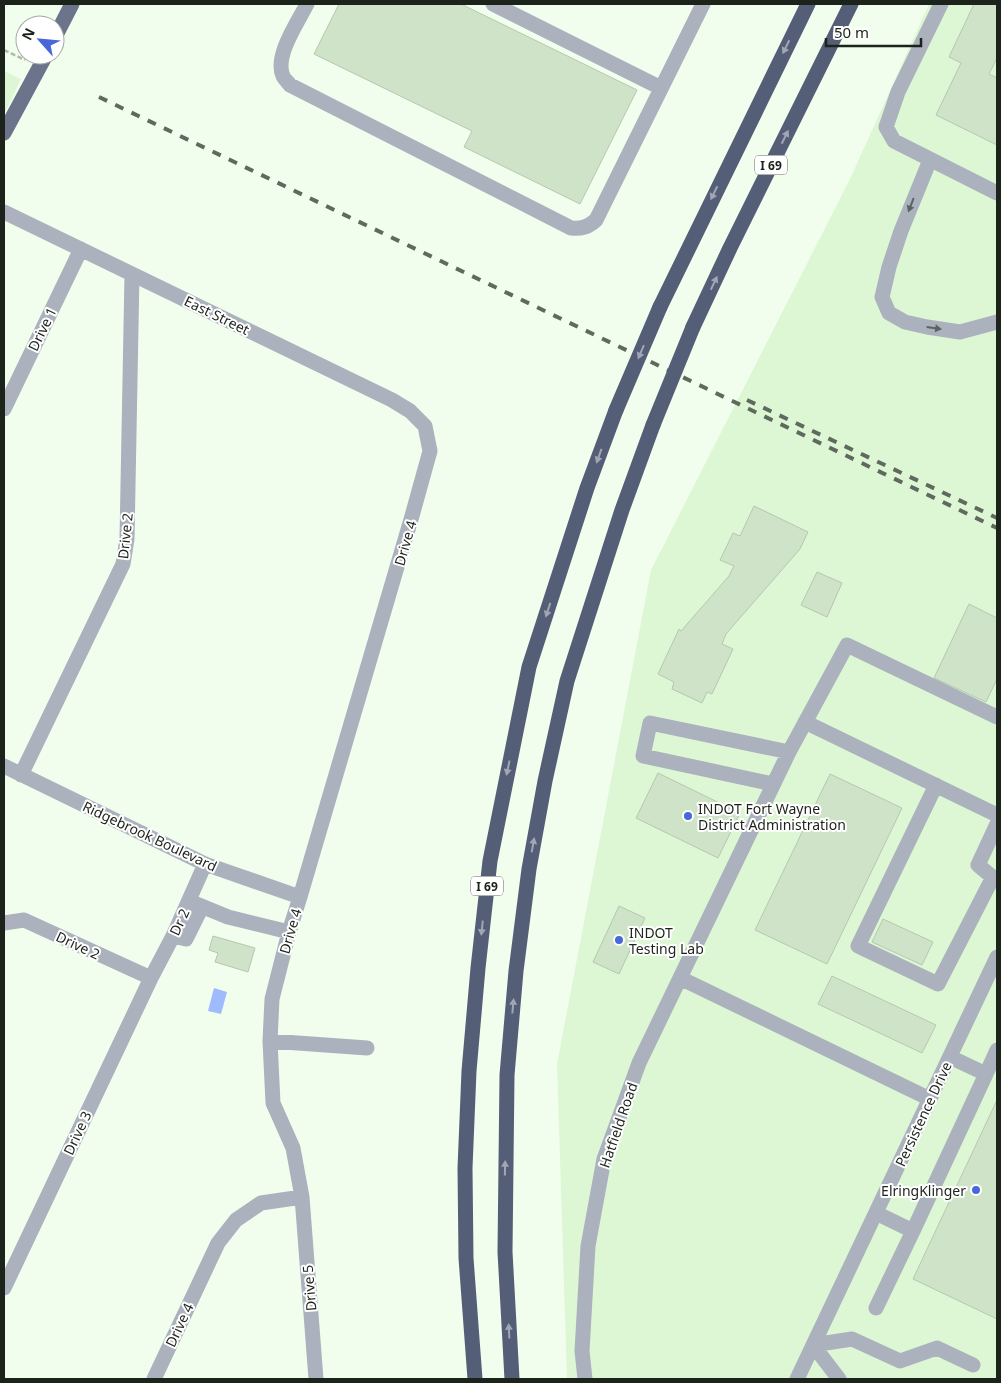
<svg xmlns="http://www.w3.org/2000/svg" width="1001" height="1383" font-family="'Noto Sans',sans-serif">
<rect width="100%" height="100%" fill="#f1feee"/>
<!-- built -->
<path fill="#ddf7d5" d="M929,4H997V1379H567L557,1064L651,570L850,179Z
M4,71L21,79L4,115Z"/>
<!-- water -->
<path fill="#a0bafe" d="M214,988L227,992L221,1014L208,1011Z"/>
<!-- building -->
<path fill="#cfe3c9" stroke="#b5c8ae" d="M339,4H461L637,90L580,204L464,147L472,131L314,54Z
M974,4H997V58L989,74L997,78V145L936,115L961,63L949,57Z
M754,506L808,532L800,549L726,634L722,644L733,649L712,694L707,692L702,703L672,689L674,682L658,674L679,629L681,631L729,576L734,566L720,560L733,533L740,536Z
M817,572L842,583L827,617L801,605Z
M969,604L997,618V679L986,702L934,678Z
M658,773L740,813L718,858L636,818Z
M830,774L902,808L827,964L755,930Z
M619,906L645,918L619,974L593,962Z
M883,919L933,942L922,965L872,942Z
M213,936L255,948L248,972L215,962L218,953L209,950Z
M832,976L936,1025L922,1053L818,1004Z
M997,1100V1319L913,1279Z"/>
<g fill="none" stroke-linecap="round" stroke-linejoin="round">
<!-- path -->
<path stroke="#afbaac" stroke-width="2.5" stroke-dasharray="5 2.5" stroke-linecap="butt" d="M4,50L25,60"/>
<!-- minor -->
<path stroke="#abb1bd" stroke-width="15" d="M307,4C298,22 274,56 283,76C284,79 288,82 290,85L571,228C582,229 588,227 596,220L703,4
M493,4L661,88
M941,4L898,92L886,127L894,141L997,193
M930,160L901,231L889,267L882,297L889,313L905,322L927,327L960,332L997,322
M4,212L392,400L410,411L425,426L430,451L412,516L300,897L289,932L272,999L270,1041L273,1103L293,1148L302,1197L316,1379
M4,409L81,249
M805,722L997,815
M4,766L205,864L300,897
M21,775L123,564L127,539L132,274
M773,784L643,756L650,723L789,752
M936,785L858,946L938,984L993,877
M997,824L978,865L997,881
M189,901L228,917L289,932
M4,923L24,920L151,978
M173,936L186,939L202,907
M680,978L930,1099
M270,1041L367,1048
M986,1074L997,1050
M876,1213L913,1231L986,1074L950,1057
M4,1288L151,978L173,936L205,864
M876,1308L913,1231
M154,1379L218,1243L236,1220L261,1203L302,1197
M585,1379L582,1351L588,1246L604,1159L639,1063L789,752L847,645L997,717
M797,1379L997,957
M839,1379L813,1345L852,1339L900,1361L937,1348L973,1365"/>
<!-- major -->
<path stroke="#6b748a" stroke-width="15" d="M55,37L72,4
M4,133L46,55"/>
<!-- highway -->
<path stroke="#555e77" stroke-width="15" d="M660,307L808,4
M693,327L730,248L851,4
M475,1379L466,1258L465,1168L469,1071L478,968L490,861L529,667L587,488L616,410
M512,1379L505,1252L507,1075L516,971L529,869L545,781L567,681L622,510L653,425"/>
<!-- rail -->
<path stroke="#60695e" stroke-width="4" stroke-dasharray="9 9" stroke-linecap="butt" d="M99,97L997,528
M747,400L997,518"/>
<!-- highway-bridge -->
<path stroke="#555e77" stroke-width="15" d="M616,410L660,307
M653,425L693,327"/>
</g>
<!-- one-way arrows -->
<defs><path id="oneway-solid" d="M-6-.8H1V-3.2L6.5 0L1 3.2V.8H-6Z" transform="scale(1.25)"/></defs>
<g fill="#a2a6b4">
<use href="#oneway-solid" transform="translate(786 47) rotate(116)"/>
<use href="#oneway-solid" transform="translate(785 137) rotate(-64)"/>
<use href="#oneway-solid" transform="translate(714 193) rotate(116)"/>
<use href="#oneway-solid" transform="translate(714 283) rotate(-65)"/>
<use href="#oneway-solid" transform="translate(641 352) rotate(113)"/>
<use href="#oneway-solid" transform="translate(599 456) rotate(110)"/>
<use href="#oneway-solid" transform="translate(548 610) rotate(108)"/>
<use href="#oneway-solid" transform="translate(508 768) rotate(102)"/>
<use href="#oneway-solid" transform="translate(533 845) rotate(-80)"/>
<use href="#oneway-solid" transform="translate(482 928) rotate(96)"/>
<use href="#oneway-solid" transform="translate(513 1006) rotate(-85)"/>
<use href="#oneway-solid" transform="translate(505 1168) rotate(-89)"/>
<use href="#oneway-solid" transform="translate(509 1331) rotate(-93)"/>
</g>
<g fill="#5c6363">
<use href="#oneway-solid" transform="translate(911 205) rotate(111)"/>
<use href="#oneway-solid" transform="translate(934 328) rotate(8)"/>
</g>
<!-- markers -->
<g fill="#4767da" stroke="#fff" stroke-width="2">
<circle cx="688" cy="816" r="5"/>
<circle cx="619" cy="940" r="5"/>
<circle cx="976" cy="1190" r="5"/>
</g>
<g text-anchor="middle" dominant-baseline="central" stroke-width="4" stroke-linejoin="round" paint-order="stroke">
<!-- shield labels -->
<g fill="#fff" stroke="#60655f" stroke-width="1">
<rect x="755" y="155.5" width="32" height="19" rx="4"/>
<rect x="471" y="876.5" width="32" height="19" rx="4"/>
</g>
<g font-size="12" font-weight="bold" fill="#1c231a">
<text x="771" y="165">I 69</text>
<text x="487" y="886">I 69</text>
</g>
<!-- street labels -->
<g font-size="14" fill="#1c231a" stroke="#fff">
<text transform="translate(217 315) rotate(26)">East Street</text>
<text transform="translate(42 329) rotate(-64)">Drive 1</text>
<text transform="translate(125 536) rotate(-84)">Drive 2</text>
<text transform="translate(405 543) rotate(-74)">Drive 4</text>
<text transform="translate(150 836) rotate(25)">Ridgebrook Boulevard</text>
<text transform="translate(179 922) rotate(-65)">Dr 2</text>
<text transform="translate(290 931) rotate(-74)">Drive 4</text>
<text transform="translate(78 945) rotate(25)">Drive 2</text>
<text transform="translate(923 1114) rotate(-65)">Persistence Drive</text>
<text transform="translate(618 1125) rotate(-71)">Hatfield Road</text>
<text transform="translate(77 1133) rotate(-65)">Drive 3</text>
<text transform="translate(309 1288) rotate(-95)">Drive 5</text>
<text transform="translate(179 1325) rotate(-65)">Drive 4</text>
</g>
<!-- poi labels -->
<g font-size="14" fill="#1c231a" stroke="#fff" text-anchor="start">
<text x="698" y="808">INDOT Fort Wayne<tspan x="698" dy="16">District Administration</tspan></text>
<text x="629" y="932">INDOT<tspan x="629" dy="16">Testing Lab</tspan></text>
<text x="966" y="1190" text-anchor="end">ElringKlinger</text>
</g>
</g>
<!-- border -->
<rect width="1001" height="1383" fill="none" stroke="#1c231a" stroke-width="10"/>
<!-- north arrow -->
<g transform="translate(40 40) rotate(297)"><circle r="24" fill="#ffffff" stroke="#a4a7a3"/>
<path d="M0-4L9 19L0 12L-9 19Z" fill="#4767da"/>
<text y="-8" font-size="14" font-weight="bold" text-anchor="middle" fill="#1c231a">N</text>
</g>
<!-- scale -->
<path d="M826 38v8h95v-8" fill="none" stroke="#1c231a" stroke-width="2.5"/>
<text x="834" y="38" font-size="15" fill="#1c231a" stroke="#ffffff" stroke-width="4" paint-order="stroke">50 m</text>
</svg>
